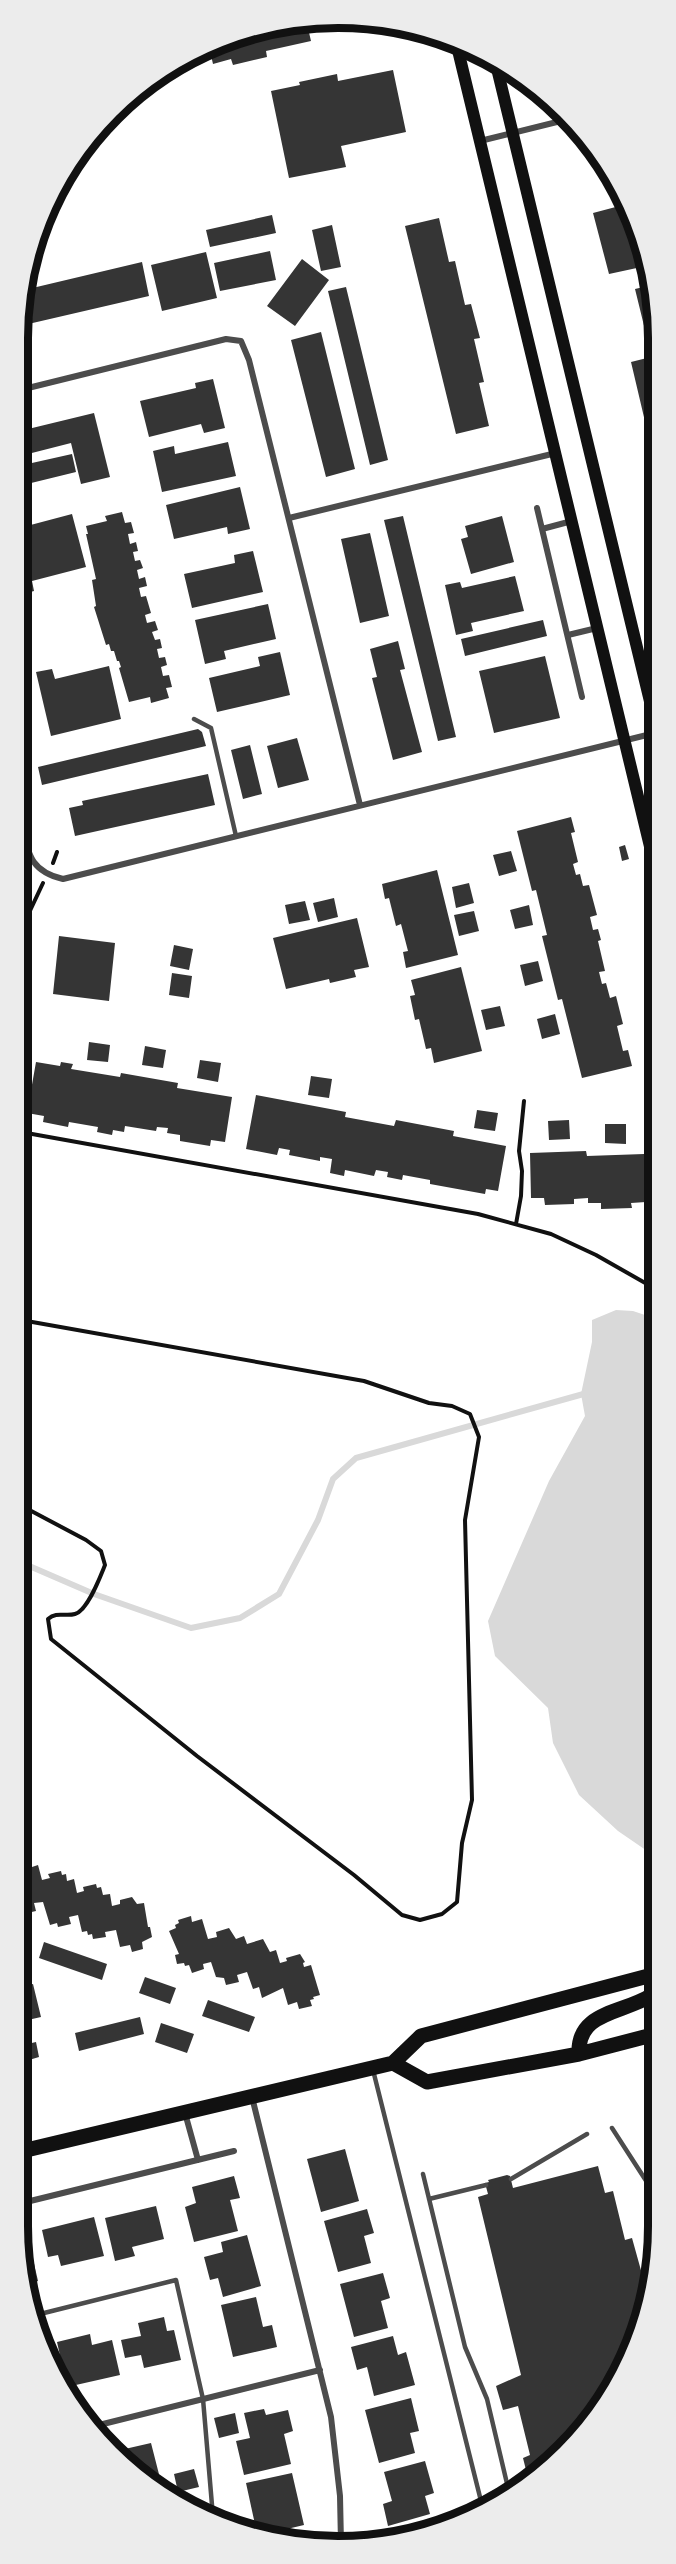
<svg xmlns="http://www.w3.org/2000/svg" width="676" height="2564" font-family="Roboto,sans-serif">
<rect width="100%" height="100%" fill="#fff"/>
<!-- water -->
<path fill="#d9d9d9" d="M616,1310L633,1311L654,1318L653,1855L618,1831L579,1795L553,1743L548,1708L495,1656L488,1621L549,1481L585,1416L581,1394L592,1342V1320Z"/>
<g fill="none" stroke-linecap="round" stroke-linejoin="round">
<!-- stream -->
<path stroke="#d9d9d9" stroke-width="6" d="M20,1562L94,1594L191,1628L240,1618L279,1594L318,1520L333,1479L356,1458L587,1393"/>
</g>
<!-- building -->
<path fill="#353535" d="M275,24H307L311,41L266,51L267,57L233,65L231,59L213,64L210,51Z
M393,70L406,132L341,146L346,167L289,178L271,91L300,85L299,82L337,74L338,81Z
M627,204L646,266L609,274L593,213Z
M272,215L276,233L210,247L206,230Z
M439,218L449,262L455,261L465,305L471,304L480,338L474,339L484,382L479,383L489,426L456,434L405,226Z
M332,225L341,267L321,271L312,230Z
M270,251L276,280L220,291L214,263Z
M206,252L217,298L162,311L151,265Z
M302,259L329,280L295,326L267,306Z
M142,262L149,296L24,325V290Z
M652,285L655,297V336L647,338L635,289Z
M346,287L388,460L370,465L328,291Z
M321,332L355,469L326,477L291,340Z
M655,356V428L647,430L631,362Z
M213,379L225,428L204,433L201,424L149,437L140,401L196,388L195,383Z
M94,413L110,477L81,484L71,443L24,455V430Z
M228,442L236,476L162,492L153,451L174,446L175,454Z
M72,454L76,472L23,485V465Z
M240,487L250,529L228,534L227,527L174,539L166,505Z
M122,512L125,523L131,522L134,533L128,534L130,544L136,542L138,551L133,552L135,561L140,560L143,568L137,570L139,579L145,577L147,586L139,588L141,597L146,596L151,613L145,615L147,623L155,621L158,630L152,632L155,640L160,639L162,648L157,649L159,658L165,657L167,665L161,667L163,676L169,675L172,687L166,688L169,698L151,703L150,697L129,702L119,668L121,667L119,661H117L114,651H111L109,644L106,645L94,607L96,606L92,580L96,579L86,534H88L86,526L107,521L105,516Z
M72,514L86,567L32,581L34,591L23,594V527Z
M403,516L456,737L438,741L384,520Z
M502,516L514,562L471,574L461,539L468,537L465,526Z
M370,533L389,616L360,623L341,539Z
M253,551L263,592L192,608L184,574L235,563L234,555Z
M515,576L524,611L471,623L473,631L456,635L445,585L460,582L462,588Z
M268,604L276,639L224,651L226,659L205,664L195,620Z
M543,620L547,636L465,656L461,639Z
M398,641L405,669L400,670L422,752L393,760L372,678L377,677L370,649Z
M280,652L290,695L217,712L209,678L260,666L258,657Z
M545,656L560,718L494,733L479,671Z
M109,666L121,719L51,736L36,672L52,669L55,679Z
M198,729L202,732L206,746L42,785L38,767Z
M297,738L309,780L278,788L267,746Z
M250,745L262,794L243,799L231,750Z
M208,774L215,805L75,836L69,808L83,805L82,801Z
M571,817L575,832L571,833L578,862L573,864L576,875L580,874L583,886L589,885L597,915L590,917L593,930L598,929L601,940L598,941L605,971L599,972L602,984L606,983L610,998L616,996L623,1024L617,1026L623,1051L628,1050L632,1066L582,1078L562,999L558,1000L542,936L547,935L536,890L532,891L517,831Z
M625,845L629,859L622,861L619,847Z
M511,851L517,871L499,876L493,855Z
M437,870L458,955L406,968L403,952L408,951L401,924L396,926L389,898L385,899L382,884Z
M469,883L474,903L456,908L452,887Z
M334,898L338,917L318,922L313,903Z
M305,901L310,920L289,924L285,905Z
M529,905L533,925L515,929L510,910Z
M474,911L479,931L459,936L454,915Z
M357,918L369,967L354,970L356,977L330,983L329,979L286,989L273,938Z
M59,936L115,943L109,1001L53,994Z
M174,945L193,949L189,970L170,966Z
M538,961L543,981L525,986L520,965Z
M461,967L482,1051L434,1063L431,1048L426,1049L419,1019L415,1020L410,996L415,995L411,980Z
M172,973L192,976L189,998L169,995Z
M500,1006L505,1026L486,1030L481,1010Z
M555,1014L560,1034L542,1039L537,1019Z
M89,1042L110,1045L108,1062L87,1060Z
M145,1046L166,1050L163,1068L142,1065Z
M200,1060L221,1063L218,1082L197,1078Z
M36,1062L60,1066L61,1062L73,1064L71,1069L120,1077L121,1073L178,1083L177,1088L232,1097L225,1142L211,1140L210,1146L180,1141V1135L167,1133L168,1128L157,1127L156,1131L125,1126L124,1132L113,1130L112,1135L97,1132L98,1127L69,1122L68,1127L43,1122L44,1116L27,1113Z
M311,1076L332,1079L329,1098L308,1095Z
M256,1095L346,1112L345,1117L394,1126L396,1120L454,1131L453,1136L506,1146L498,1191L486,1189L485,1194L430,1184V1180L403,1175L402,1180L387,1177L388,1172L376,1170L374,1176L345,1170L344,1176L330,1173L332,1159L320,1157V1161L289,1155L290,1150L279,1148L277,1155L246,1149Z
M477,1110L498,1113L495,1131L474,1128Z
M569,1120L570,1139L549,1140L548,1121Z
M605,1124H626V1144L605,1143Z
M586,1151L587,1156L644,1154L646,1202L631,1203L632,1208L601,1209V1203H588V1198L574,1199V1204L545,1205L544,1198H531L530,1153Z
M26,1858V1863L31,1862L32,1867L38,1865L42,1880L50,1878L48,1874L61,1871L62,1875L66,1874L67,1881L74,1879L77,1893L84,1891L83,1887L96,1884L97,1888L101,1887L103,1895L110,1894L112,1906L120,1904V1900L132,1897L137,1904L144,1903L148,1927H150L152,1937L142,1942L143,1949L132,1952L130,1945L120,1947L116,1930L105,1932L106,1937L93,1939L92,1934L88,1935L87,1931L82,1932L78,1915L69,1917L71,1924L58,1927L57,1923L50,1925L43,1902L34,1903L36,1911L23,1914L22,1909H19V1859Z
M191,1916L192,1922L202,1919L208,1939L217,1937L216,1932L229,1928L236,1939L244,1936L247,1944L263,1939L270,1952L276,1950L280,1963L287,1961L286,1958L300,1954L305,1962L303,1963L304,1967L311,1965L320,1995L313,1997L314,1999L310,2000L312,2006L299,2009L297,2002L288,2005L283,1988L262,1998L259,1987L253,1989L247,1972L237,1975L239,1982L226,1985L224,1978L216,1977L211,1962L203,1964L204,1969L192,1973L189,1965L185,1966L184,1963L177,1964L175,1955L179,1954L169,1931L176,1928L175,1925L179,1923L178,1920Z
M44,1942L107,1964L102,1980L39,1958Z
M26,1943L29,1959L19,1962V1945Z
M145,1977L176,1988L170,2004L139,1993Z
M33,1984L41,2017L19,2022V1987Z
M208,2000L255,2017L249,2032L202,2016Z
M140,2017L144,2034L79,2051L75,2033Z
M161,2023L194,2034L187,2053L155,2042Z
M36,2042L39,2057L19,2063V2046Z
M345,2149L359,2201L321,2212L307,2159Z
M598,2166L605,2193L613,2191L625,2240L632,2238L642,2274L646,2284L652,2283V2288L604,2403L529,2482L523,2458L530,2455L518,2406L503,2410L496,2386L521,2375L478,2197L488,2194L485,2183L489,2182L488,2180L507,2175L510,2176L513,2188Z
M234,2176L240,2198L230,2200L238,2231L194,2242L185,2207L196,2203L192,2187Z
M156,2206L164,2239L132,2247L135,2256L115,2261L105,2218Z
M367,2209L374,2233L364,2236L371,2263L338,2272L324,2221Z
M94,2217L104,2256L61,2266L58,2255L48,2257L42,2230Z
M27,2233L38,2281L29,2284L20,2235Z
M247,2235L261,2286L223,2297L218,2278L210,2280L204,2257L223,2252L221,2242Z
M383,2273L390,2298L381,2301L388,2328L354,2337L340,2284Z
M256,2297L263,2327L272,2325L277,2347L233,2357L221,2305Z
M164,2317L167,2331L174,2330L181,2360L144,2368L141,2355L125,2358L121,2340L141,2336L138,2323Z
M90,2334L92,2345L112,2340L120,2375L67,2387L57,2342Z
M393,2336L398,2355L406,2352L415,2385L374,2396L367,2367L357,2370L351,2347Z
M411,2398L419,2431L410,2433L415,2453L379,2463L365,2410Z
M264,2409L266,2415L288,2410L293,2431L284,2434L291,2464L244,2475L236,2441L250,2438L244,2413Z
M235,2413L239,2433L219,2438L214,2418Z
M151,2443L162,2486L116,2451Z
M425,2461L434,2493L425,2496L430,2514L388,2526L383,2504L392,2501L384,2472Z
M194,2469L199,2487L178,2492L174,2474Z
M292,2473L304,2525L270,2533L256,2529L246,2483Z
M425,2526L427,2532L421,2535L381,2539Z"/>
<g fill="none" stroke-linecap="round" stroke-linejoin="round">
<!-- path -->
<path stroke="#111" stroke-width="4" d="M53,863L57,852
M22,951L28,915L43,883
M21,1132L478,1214L551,1234L596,1255L654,1288
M516,1224L521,1196L522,1171L519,1151L524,1101
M648,1284L654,1275
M20,1505L86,1540L101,1551L105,1565C100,1577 88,1610 75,1614C65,1617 57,1611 48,1619L51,1639L197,1756L354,1875L402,1915L420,1920L442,1914L457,1902L462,1843L472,1800L465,1520L479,1437L470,1414L452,1406L429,1403L364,1381L21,1320"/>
<!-- service -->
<path stroke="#4c4c4c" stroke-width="4.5" d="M194,719L211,728L236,836
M373,2070L482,2505
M612,2128L652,2190
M423,2174L465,2347L487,2399L509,2492
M511,2179L587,2134
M429,2199L486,2185
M36,2315L176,2280L203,2399L213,2517"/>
<!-- minor -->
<path stroke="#4c4c4c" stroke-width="6" d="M480,141L569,119
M24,389L226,339L241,341L249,360L360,805
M537,508L582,697
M289,518L556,453
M542,529L572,521
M568,635L597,628
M22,830C29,857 33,872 63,879L655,733
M252,2097L331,2417L340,2496L341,2543
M185,2113L198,2160
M18,2204L234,2151
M91,2427L320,2370"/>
<!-- secondary -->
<path stroke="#111" stroke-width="12" d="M457,46L654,863
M495,60L655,722"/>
<!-- primary -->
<path stroke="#111" stroke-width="15" d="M579,2054C577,2011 622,2014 652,1995
M393,2063L427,2082L579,2054L652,2035
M18,2152L393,2063L421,2036L652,1975"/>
</g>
<!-- crop -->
<path d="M0 0H676V2564H0ZM338 28H338A310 310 0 0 1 648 338V2226A310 310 0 0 1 338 2536H338A310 310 0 0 1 28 2226V338A310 310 0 0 1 338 28Z" fill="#ececec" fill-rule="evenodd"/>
<path fill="none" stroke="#111" stroke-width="8" d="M338 28H338A310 310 0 0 1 648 338V2226A310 310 0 0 1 338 2536H338A310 310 0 0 1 28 2226V338A310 310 0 0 1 338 28Z"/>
</svg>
